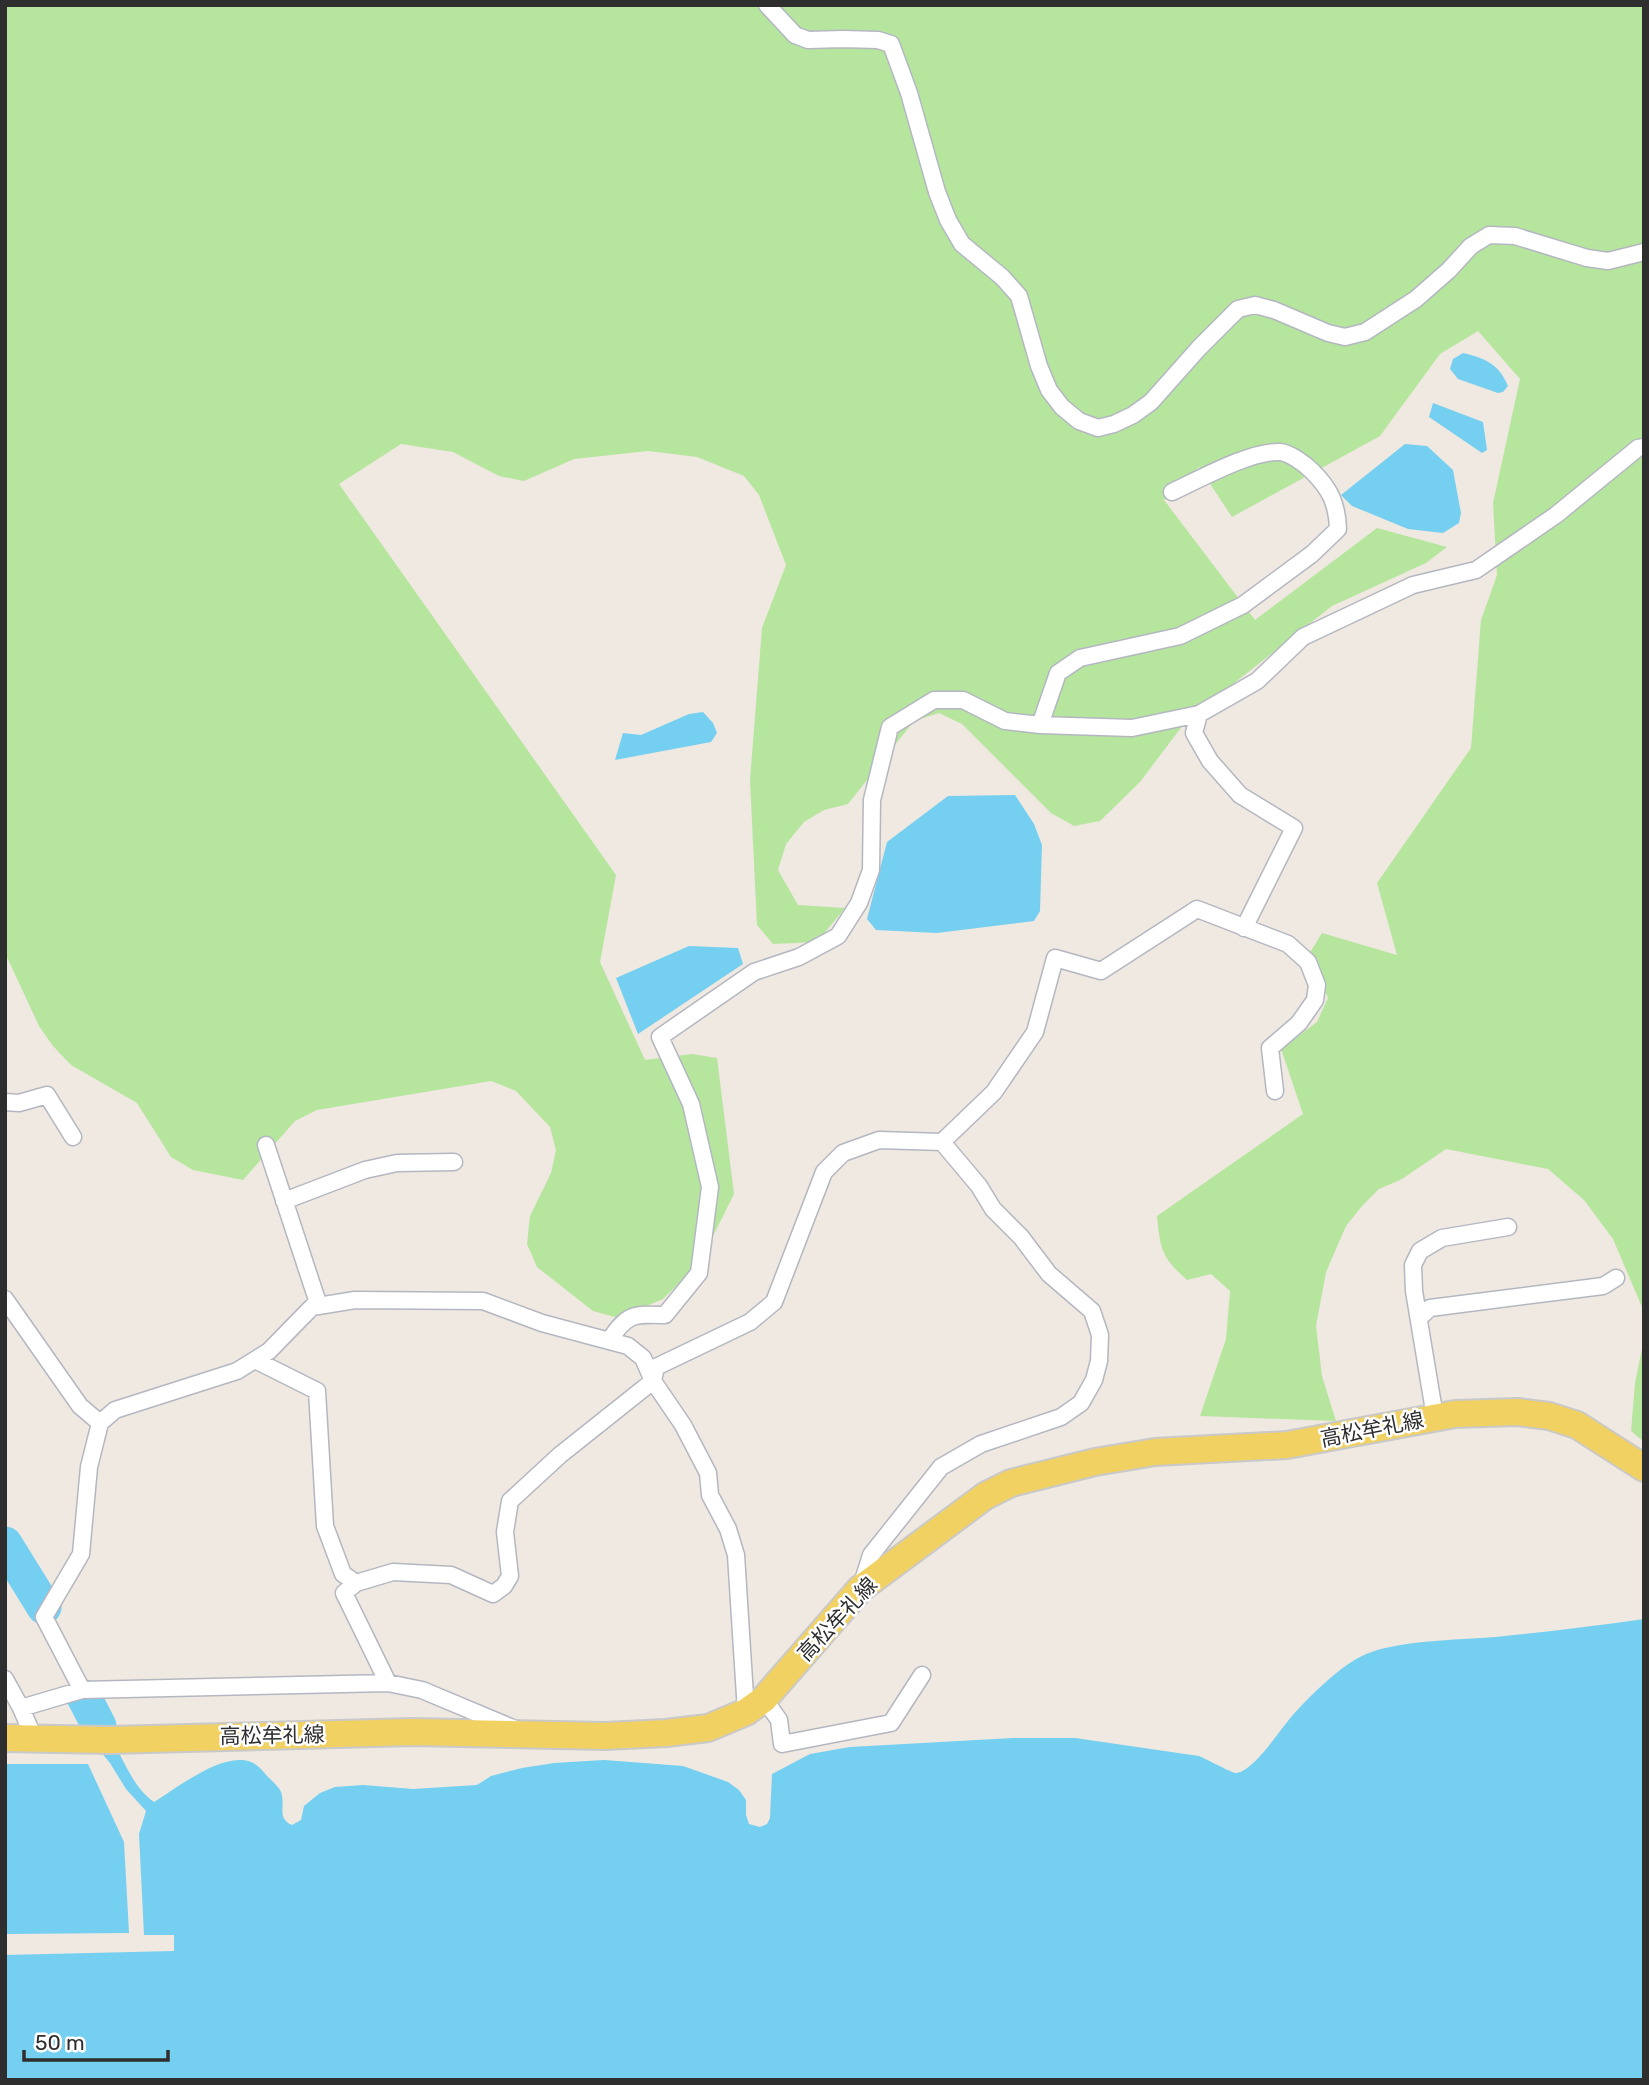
<svg xmlns="http://www.w3.org/2000/svg" width="1649" height="2085" font-family="Rubik,'Noto Sans JP',sans-serif">
<rect width="100%" height="100%" fill="#efe9e1"/>
<!-- green -->
<path fill="#b6e59e" d="M5,5H1644V1319L1642,1307L1613,1239L1584,1200L1548,1169L1446,1149L1402,1179L1379,1189L1362,1206L1346,1226L1326,1272L1316,1326L1322,1376L1336,1421L1200,1416L1226,1339L1230,1291L1211,1274L1187,1280C1162,1258 1160,1249 1157,1216L1303,1114L1281,1049L1317,1022L1328,998L1309,954L1322,933L1397,955L1377,883L1471,748L1481,620L1497,575L1493,503L1520,379L1478,331L1440,354L1380,436L1232,517L1199,467L1164,500L1255,620L1377,528L1447,547L1426,563L1332,606L1186,721L1140,782L1100,821L1074,826L1051,813L962,724L939,713L914,721L848,804L824,810L804,822L786,844L778,870L798,905L845,908L817,942L773,944L757,925L750,780L762,628L786,565L759,495L744,476L697,457L648,451L574,459L524,481L499,476L453,452L401,444L339,484L616,875L600,962L645,1060L692,1054L717,1058L734,1194L712,1238L698,1260L682,1280L663,1299L618,1318L593,1311L537,1267L527,1244L530,1216L551,1173L556,1150L550,1127L516,1091L491,1081L317,1110L295,1121L243,1180L193,1170L171,1157L137,1103L71,1065L53,1046L39,1026L5,953Z
M1644,1339V1442L1631,1431L1635,1383Z"/>
<!-- water -->
<path fill="#75cff0" d="M1463,353C1485,358 1499,364 1508,386L1503,392L1498,393L1458,379L1450,369L1453,359Z
M1433,403L1483,422L1487,450L1482,453L1429,417Z
M1405,444L1427,446L1453,470L1461,513L1459,523L1443,533L1408,529L1352,506L1341,495Z
M703,712L713,723L717,733L711,742L615,760L623,733L641,735L689,714Z
M1015,795L1034,824L1042,845L1040,911L1034,921L937,933L876,930L867,919L887,842L948,796Z
M689,946L738,948L743,964L638,1034L616,978Z
M1644,1619V2080H5V1955L174,1951V1935H144L139,1834L146,1811L126,1789L110,1763L101,1752L119,1753C129,1772 137,1790 154,1802C177,1788 223,1751 251,1762C258,1765 262,1770 267,1776C271,1780 279,1787 281,1792C286,1805 276,1818 292,1825L301,1820L304,1806L320,1793L335,1787L363,1785L413,1789L477,1785L491,1776L522,1768L554,1763L604,1760L683,1766L728,1782L739,1790L746,1800V1815L749,1824L760,1827L767,1824L770,1818L772,1774L810,1754L850,1747L1013,1738H1075L1199,1756C1207,1759 1233,1774 1237,1773C1255,1769 1279,1731 1292,1716C1308,1698 1338,1668 1360,1657C1391,1640 1459,1640 1496,1637C1545,1632 1594,1626 1644,1619Z
M5,1764H88L124,1842L129,1933L5,1934Z"/>
<g fill="none" stroke-linecap="round" stroke-linejoin="round">
<!-- river -->
<path stroke="#75cff0" stroke-width="35" d="M5,1544L44,1607
M84,1697L99,1726"/>
<defs>
<path id="street" d="M767,5L795,35L808,40L843,39L878,40L891,44L909,93L937,192L948,220L962,244L1002,277L1019,296L1039,366L1049,390L1062,407L1079,421L1098,428L1114,424L1133,415L1151,402L1199,348L1238,309L1255,305L1274,310L1328,333L1345,337L1365,332L1416,299L1449,270L1471,246L1489,235L1515,236L1587,258L1608,261L1644,252
M1040,725L1058,673L1080,658L1180,636L1243,605L1312,554L1338,529C1337,503 1330,489 1312,471C1305,464 1290,453 1280,452C1252,450 1198,480 1172,492
M1244,928L1294,828L1240,795L1210,761L1194,733L1199,714L1257,681L1303,637L1413,585L1476,570L1556,515L1638,448L1644,447
M5,1102L19,1103L47,1095L73,1137
M942,1142L994,1092L1035,1032L1055,958L1101,971L1197,909L1288,944L1308,962L1317,985L1315,1000L1299,1023L1270,1048L1275,1091
M266,1145L319,1306
M284,1201L365,1170L397,1163L454,1162
M5,1299L80,1406L100,1423
M1419,1318L1430,1308L1603,1286L1616,1278
M609,1341C627,1313 634,1314 665,1315L699,1273L710,1187L691,1104L660,1037L754,972L799,957L838,936L859,903L871,870L872,800L890,727L934,700H963L1005,721L1040,725L1132,728L1199,714
M255,1360L317,1391L325,1526L343,1574L356,1583
M1435,1417L1414,1291L1413,1265L1420,1251L1442,1238L1508,1227
M5,1679L21,1708
M82,1690L388,1683
M764,1699L779,1720L782,1744L891,1723L922,1675
M515,1729L422,1690L388,1683L344,1593L356,1583L393,1572L451,1575L493,1594L504,1586L510,1576L505,1532L510,1501L560,1455L653,1381L656,1367L750,1322L774,1302L824,1172L843,1153L879,1140L942,1142L979,1186L993,1209L1021,1237L1049,1274L1092,1311L1100,1335L1099,1361L1094,1380L1081,1403L1061,1417L981,1444L941,1467L871,1555L861,1587
M34,1738L21,1708L82,1690L44,1617L81,1554L89,1467L100,1423L115,1410L237,1371L269,1351L312,1307L355,1300L483,1301L542,1323L628,1346L643,1358L653,1381L683,1425L708,1473L710,1495L728,1529L736,1555L746,1712"/>
<path id="primary" d="M5,1738L110,1740L412,1732L605,1736L666,1733L708,1728L746,1712L764,1699L860,1589L985,1496L1011,1483L1095,1462L1155,1452L1287,1445L1455,1414L1518,1412L1549,1416L1577,1425L1644,1468"/>
</defs>
<!-- street casing -->
<use href="#street" stroke="#b4b7c1" stroke-width="19"/>
<!-- primary casing -->
<use href="#primary" stroke="#c9c9c9" stroke-width="30"/>
<!-- street -->
<use href="#street" stroke="#fff" stroke-width="16"/>
<!-- primary -->
<use href="#primary" stroke="#f2d163" stroke-width="26"/>
</g>
<g text-anchor="middle" dominant-baseline="central" stroke-width="5" stroke-linejoin="round" paint-order="stroke">
<!-- street labels -->
<g font-size="21" fill="#2e2e2e" stroke="#fff">
<text transform="translate(1372 1429) rotate(-11)">高松牟礼線</text>
<text transform="translate(837 1619) rotate(-47)">高松牟礼線</text>
<text transform="translate(272 1735) rotate(-1)">高松牟礼線</text>
</g>
</g>
<!-- border -->
<rect width="1649" height="2085" fill="none" stroke="#2e2e2e" stroke-width="14"/>
<!-- scale -->
<path d="M24 2050v10h144v-10" fill="none" stroke="#2e2e2e" stroke-width="3.5"/>
<text x="35" y="2050" font-size="21" fill="#2e2e2e" stroke="#ffffff" stroke-width="5" paint-order="stroke">50 m</text>
</svg>
